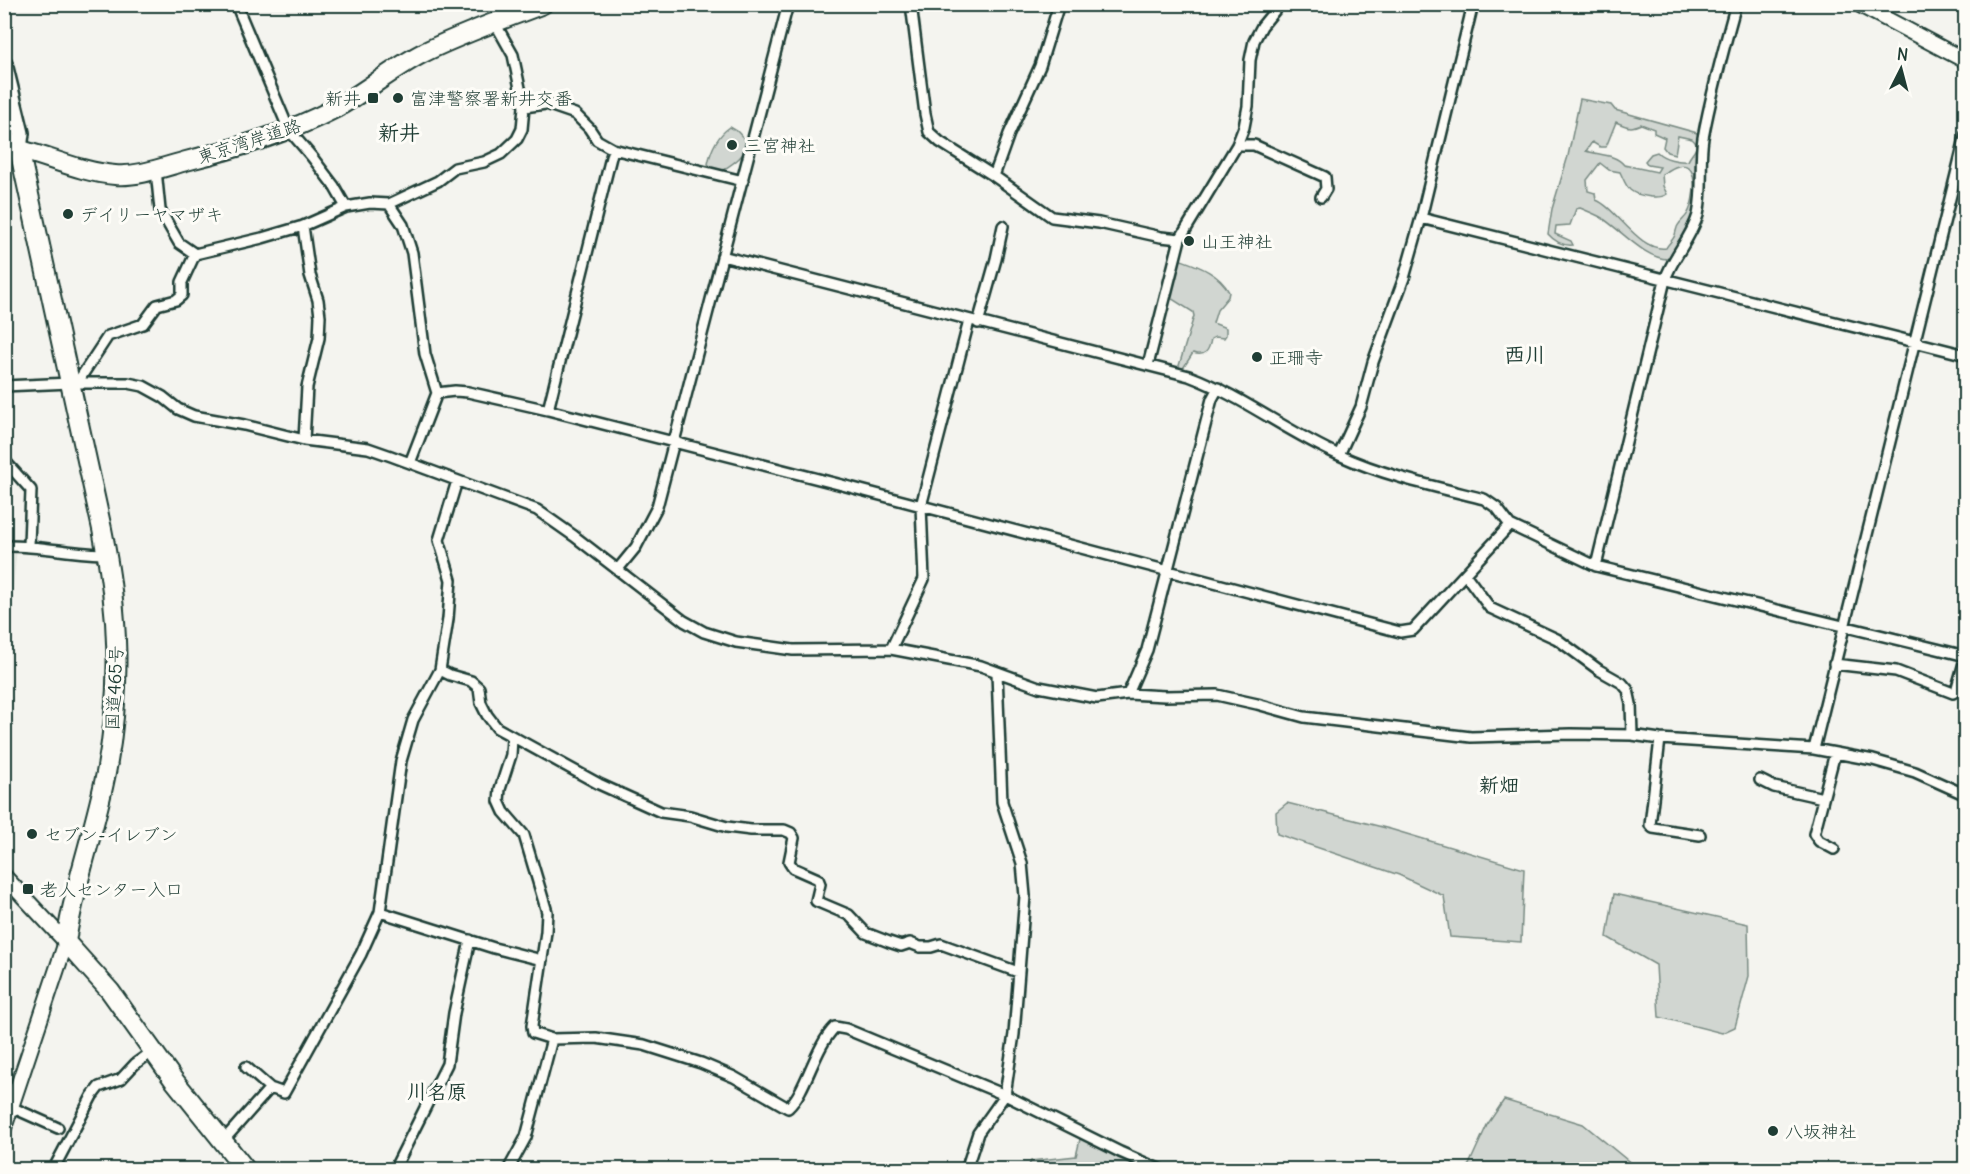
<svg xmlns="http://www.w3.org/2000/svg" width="1970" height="1174" font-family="Delius,'Klee One',sans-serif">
<rect width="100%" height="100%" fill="#f4f4ef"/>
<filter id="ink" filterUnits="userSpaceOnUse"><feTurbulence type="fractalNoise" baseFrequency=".0167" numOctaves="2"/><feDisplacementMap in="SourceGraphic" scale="12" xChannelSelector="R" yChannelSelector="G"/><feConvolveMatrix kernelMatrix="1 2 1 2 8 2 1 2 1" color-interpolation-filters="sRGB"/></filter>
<g filter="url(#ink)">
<!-- built -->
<path fill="#e2e5df" d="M17,547L9,629L5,631L4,548Z"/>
<!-- green -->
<path fill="#d1d6d1" stroke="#788a82" stroke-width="1.5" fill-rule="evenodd" d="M1580,99L1611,105L1615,110L1697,133C1704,149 1699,200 1694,218C1689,232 1679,247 1669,259C1646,260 1621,230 1602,218C1595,214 1587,211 1580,208L1576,209L1570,225L1556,226L1555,234L1571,241L1573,245C1563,246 1555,242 1548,234L1552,209L1568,156ZM1616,122C1628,127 1630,129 1641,124L1654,129V133L1665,138L1663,147L1667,152L1675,154L1678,136L1692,139C1702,147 1691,153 1688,161C1679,162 1664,159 1657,152L1651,154L1645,161L1648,165L1660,167L1657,172L1624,165C1616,154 1598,155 1586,151L1592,142L1600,147H1606ZM1600,163L1609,170L1620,172C1623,178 1625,185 1630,190C1637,196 1659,200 1667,194L1663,186L1662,174C1667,172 1670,169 1675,167C1701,156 1695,201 1688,213C1686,217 1682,220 1679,224C1675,228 1677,232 1674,237C1672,241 1668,244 1666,248C1639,252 1617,208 1596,200L1595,193L1588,191L1587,180Z
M730,127L737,131L747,142C747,156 731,165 720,172L715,171L708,164C711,149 717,136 730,127Z
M1176,258C1195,265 1219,272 1229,292L1228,297L1217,310L1213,323L1226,328V335L1224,338L1215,337L1211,339C1209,351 1205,357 1193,353L1182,370L1178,369L1194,316L1193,312L1169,297Z
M1287,803L1390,829L1524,869L1521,942L1450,937L1444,896L1399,875L1277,834L1276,812Z
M1614,894L1748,924L1749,976L1735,1027L1722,1033L1659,1017L1656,965L1607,937Z
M1504,1100L1583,1124L1638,1169H1467L1487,1125Z
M1081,1135L1153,1170H1027L1031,1161L1076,1156Z"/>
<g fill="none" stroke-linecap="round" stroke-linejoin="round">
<defs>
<path id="street" d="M236,4L289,130L312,157L334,186L346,207
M911,4L925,114L929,132L940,142L994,176L1052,217L1099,223L1161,237L1180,239
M524,107L546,104L575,114L589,128L597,140L613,149L743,181
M1237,145H1254L1325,177L1326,189L1321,197
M156,170L160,210L179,243L195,254
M994,176L1009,134L1040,66L1059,4
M389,204L403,225L412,253L425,354L437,393L410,463
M1421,218L1966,355
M303,226L310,275L318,300L320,316L319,338L307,387L304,440
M722,256L1189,376C1242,396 1287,432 1339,455C1385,476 1436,487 1484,499L1497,508L1510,525L1596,566L1966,656
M978,323L996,259L1003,226
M1148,365L1180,239L1237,145L1244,127L1248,106L1250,60L1254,41L1262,26L1280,4
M77,383L108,336L143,324L157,305L176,300L182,295V282L195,254L262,238L303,226L346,207L370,203L389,204L438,181L455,168L484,162L501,154L517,139L522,129L524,107L513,55L495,23
M4,386L70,383H128L143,386L163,397L178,409L194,416L244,425L304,440L368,448L391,456L537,510L574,536L684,621L704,632L736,642L793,650L891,649L981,666L1039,687L1097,698L1128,694L1165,696L1217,695L1257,704L1304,717L1471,737L1571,734L1632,735L1660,739L1814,749L1873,760L1915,772L1966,795
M437,393L455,391L468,392L548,410L842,485L1400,632L1413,630L1510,525
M548,410L613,149
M1339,455L1361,407L1373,362L1404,278L1421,218L1473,4
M4,460L31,490L29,545
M4,546C39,545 73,554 107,554
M1596,566L1665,280C1672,257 1691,239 1698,215C1704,189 1699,164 1703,138C1711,94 1724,47 1736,4
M618,569L636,547L657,507L788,4
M1465,574L1490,608L1557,639L1599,670L1622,683L1628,690L1631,704L1632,735
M891,649L924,579L921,506L969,321
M1834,664L1896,671L1953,693L1956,691L1966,656
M440,670L450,675L471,681L479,688L481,703L487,715L497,728L599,784L661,812L690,816L727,827L751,830H784L791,833L794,838L789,862L793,868L818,879L820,884L816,901L849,915L866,933L889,942L901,946L910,943L920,947H931L941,944L1018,972
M1128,694L1147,650L1212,399L1218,388
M512,738L511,755L500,789L499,801L504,812L524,835L547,912L546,932L532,1026L533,1033L552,1039L596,1038L644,1045L701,1063L734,1077L788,1108C807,1090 814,1048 835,1027L846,1029L1005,1095L1120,1152L1161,1170
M1660,739L1650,825L1653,828L1700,835
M1814,749L1966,134
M1760,780L1774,787L1823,798
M1834,849L1819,841L1814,834L1835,753
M380,912L494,948L542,960
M246,1067L270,1088
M11,1107L58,1128
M223,1141L270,1088L284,1093L361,954L380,912L401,761L413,720L440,670L448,619L451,580L439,540L457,481
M53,1170L92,1096L99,1087L121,1079L135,1064L153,1051
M394,1170L447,1064L454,1013L470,940
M508,1170L526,1137L552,1039
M966,1170L978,1133L1005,1095L1014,1034L1025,896L1022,863L1002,802L997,673"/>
<path id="secondary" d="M1858,4L1966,61
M4,876L66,942L4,1128"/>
<path id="primary" d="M4,64L21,133L19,149"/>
<path id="highway" d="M4,146C42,153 77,172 115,175C138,177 164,167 186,161C238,148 288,133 336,108C365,92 391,70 421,54C460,34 502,20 543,4
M19,149L102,529C119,613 122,689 106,773C95,830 74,885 66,942L110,991L173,1079L246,1170"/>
</defs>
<!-- street casing -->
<use href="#street" stroke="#1f3d34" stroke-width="14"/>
<!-- secondary casing -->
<use href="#secondary" stroke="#1f3d34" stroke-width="18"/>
<!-- primary casing -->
<use href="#primary" stroke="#1f3d34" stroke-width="20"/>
<!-- highway casing -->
<use href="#highway" stroke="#1f3d34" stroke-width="22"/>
<!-- street -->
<use href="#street" stroke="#fdfcf7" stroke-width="9"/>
<!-- secondary -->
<use href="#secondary" stroke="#fdfcf7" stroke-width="14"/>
<!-- primary -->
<use href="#primary" stroke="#fdfcf7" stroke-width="15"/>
<!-- highway -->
<use href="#highway" stroke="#fdfcf7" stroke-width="18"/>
</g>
</g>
<!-- markers -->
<g fill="#1f3d34" stroke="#fdfcf7" stroke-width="2">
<rect x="367" y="92" width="12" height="12" rx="3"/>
<circle cx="398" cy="98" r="6"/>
<circle cx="732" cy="145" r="6"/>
<circle cx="68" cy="214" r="6"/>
<circle cx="1189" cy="241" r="6"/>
<circle cx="1257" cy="357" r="6"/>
<circle cx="32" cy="834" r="6"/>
<rect x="22" y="883" width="12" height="12" rx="3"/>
<circle cx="1773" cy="1131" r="6"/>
</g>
<g text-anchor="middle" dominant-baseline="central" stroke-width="6" stroke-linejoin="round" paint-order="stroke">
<!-- poi labels -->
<g font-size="18" fill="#1f3d34" stroke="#fdfcf7" text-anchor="start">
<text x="361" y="98" text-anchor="end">新井</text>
<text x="410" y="98">富津警察署新井交番</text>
<text x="744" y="145">三宮神社</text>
<text x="80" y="214">デイリーヤマザキ</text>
<text x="1201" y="241">山王神社</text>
<text x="1269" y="357">正珊寺</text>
<text x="44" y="834">セブン-イレブン</text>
<text x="40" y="889">老人センター入口</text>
<text x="1785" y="1131">八坂神社</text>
</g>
<!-- street labels -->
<g font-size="18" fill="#1f3d34" stroke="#fdfcf7">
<text transform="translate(249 141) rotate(-18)">東京湾岸道路</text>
<text transform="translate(114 688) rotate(-87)">国道465号</text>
</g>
<!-- neighbourhood labels -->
<g font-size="20" font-weight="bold" fill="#1f3d34" stroke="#fdfcf7">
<text x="1499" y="784">新畑</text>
<text x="437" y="1091">川名原</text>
</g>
<!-- quarter labels -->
<g font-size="21" font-weight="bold" fill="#1f3d34" stroke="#fdfcf7">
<text x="399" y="132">新井</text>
<text x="1525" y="354">西川</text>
</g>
</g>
<!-- margin -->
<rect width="1970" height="1174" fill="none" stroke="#fdfcf7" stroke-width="24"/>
<rect x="12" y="12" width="1946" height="1150" fill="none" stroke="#1f3d34" stroke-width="2" filter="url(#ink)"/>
<!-- north arrow -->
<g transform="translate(1901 69) rotate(6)" stroke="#fdfcf7" stroke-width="4.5" paint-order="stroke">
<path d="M0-4.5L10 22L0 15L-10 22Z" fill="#1f3d34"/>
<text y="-9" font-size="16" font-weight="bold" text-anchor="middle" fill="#1f3d34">N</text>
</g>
</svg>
